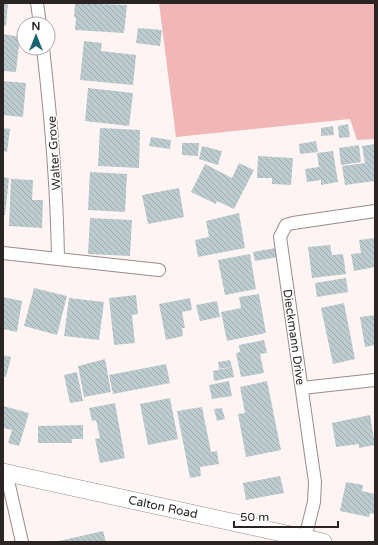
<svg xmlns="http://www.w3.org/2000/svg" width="378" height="545" font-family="'Varela Round',sans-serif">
<defs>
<pattern id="building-back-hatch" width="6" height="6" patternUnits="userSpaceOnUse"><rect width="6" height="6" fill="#bbcbce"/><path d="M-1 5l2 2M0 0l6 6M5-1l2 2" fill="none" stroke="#a1aeb1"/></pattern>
</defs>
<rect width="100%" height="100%" fill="#fff4f4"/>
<!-- grass -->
<path fill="#f1b6b6" d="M159,3H375V139L357,140L350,119L176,137Z"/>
<!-- building -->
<path fill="url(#building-back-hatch)" d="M3,3H8L6,26H3Z
M75,3L127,5L124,33L75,30L76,18L74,17Z
M138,28L162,30L160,46L136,43Z
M3,34L20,37L16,72L3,71Z
M84,41L102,43L101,51L136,55L133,85L80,80Z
M3,81L26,83L23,117L3,115Z
M88,88L133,93L129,126L85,121Z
M348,124L350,137L339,138L338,126Z
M333,126L334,135L321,136V128Z
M3,128L10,129L7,152L3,151Z
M100,128L140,130L139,168L98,166Z
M151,137L171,140L170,149L149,146Z
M316,141L318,152L300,154L299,144Z
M182,143H199L198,156L182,155Z
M375,144V181L345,185L342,166L365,163L362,146Z
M359,145L361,162L341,165L339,148Z
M202,146L222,151L218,165L199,159Z
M333,151L338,182L321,185V180L307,182L305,169L319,167L317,153Z
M258,156L293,158L291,185L272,184V178H257Z
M239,163L254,170L234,209L217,201L216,204L191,192L205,164L232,178Z
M90,172L127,174L125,212L88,210Z
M3,177L9,178L5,215H3Z
M11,179L33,180L32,200H43L42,228L9,226Z
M179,188L184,217L148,224L142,195Z
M239,213L245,248L198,257L195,240L209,237L206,221Z
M90,218L132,220L130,256L88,254Z
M375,238V267L354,271L351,254L361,253L359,240Z
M330,245L332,255L343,254L346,274L312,278L308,247Z
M276,248L278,257L255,261L253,252Z
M250,254L256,289L225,295L218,260Z
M346,278L348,292L317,297L315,283Z
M34,288L67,296L57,335L24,326Z
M259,294L266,333L227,341L221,312L241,308L239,297Z
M136,295L138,314L132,315L135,343L114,345L109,298Z
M3,297L22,301L17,332L3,329Z
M69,298L104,302L99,340L64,336Z
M190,298L192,310L182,312L185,328H182L183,336L166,340L159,304Z
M217,301L220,317L200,321L196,305Z
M344,303L355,359L333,364L321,308Z
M375,315V345L365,347L360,317Z
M264,340L267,353L260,354L264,373L241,377L236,353L240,352L239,345Z
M3,355L11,357L6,377L3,376Z
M105,359L111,392L84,397L78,366Z
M230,360L232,367L219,369L218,362Z
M166,364L170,383L113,394L109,375Z
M232,367L234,377L214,381L213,371Z
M77,372L83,401L70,403L64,375Z
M229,381L232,396L212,399L209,385Z
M267,381L281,450L246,457L238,414L245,413L240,387Z
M170,398L178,439L148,445L140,404Z
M115,403L125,458L100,463L95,439L100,438L96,420L92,421L89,408Z
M3,406L29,413L19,446L8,443L12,430L3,428Z
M202,407L211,452L217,451L219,464L200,467L201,476L190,478L177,411Z
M222,408L225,419L217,421L214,409Z
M370,415L375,445L359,448V444L336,447L332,423Z
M83,425V439H72V443H38V426Z
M280,476L284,493L246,500L243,483Z
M346,482L363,485L362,491L375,494V514L370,513L369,517L340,511Z
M103,531L106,542H59V541Z"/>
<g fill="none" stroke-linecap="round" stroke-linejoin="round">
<defs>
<path id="street" d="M37,3L40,24
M43,48C51,118 57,188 58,259
M3,253L159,270
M302,388L375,380
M6,472L22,542
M305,538L314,502L315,482L280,237L286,225L293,223L375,211"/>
<path id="secondary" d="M3,472L323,542"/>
</defs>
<!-- street casing -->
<use href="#street" stroke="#9a8b8b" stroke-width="14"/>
<!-- secondary casing -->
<use href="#secondary" stroke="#9a8b8b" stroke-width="18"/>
<!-- street -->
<use href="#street" stroke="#fff" stroke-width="12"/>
<!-- secondary -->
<use href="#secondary" stroke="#fff" stroke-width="17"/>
</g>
<g text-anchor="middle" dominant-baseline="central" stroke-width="3" stroke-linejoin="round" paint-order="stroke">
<!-- street labels -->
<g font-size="12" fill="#2b2424" stroke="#fff">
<text transform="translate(54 153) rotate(-94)">Walter Grove</text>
<text transform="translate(294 337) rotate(82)">Dieckmann Drive</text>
<text transform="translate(163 507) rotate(12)">Calton Road</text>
</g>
</g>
<!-- border -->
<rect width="378" height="545" fill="none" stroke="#2b2424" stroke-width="8"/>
<!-- north arrow -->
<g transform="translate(36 36)"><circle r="19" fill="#ffffff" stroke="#aaa7a7"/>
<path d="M0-3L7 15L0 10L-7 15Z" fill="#196470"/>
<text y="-6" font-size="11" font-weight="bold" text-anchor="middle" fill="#2b2424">N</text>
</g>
<!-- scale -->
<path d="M234 521v6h104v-6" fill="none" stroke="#2b2424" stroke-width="2"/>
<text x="240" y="521" font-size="12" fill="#2b2424" stroke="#ffffff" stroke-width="3" paint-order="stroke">50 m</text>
</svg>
